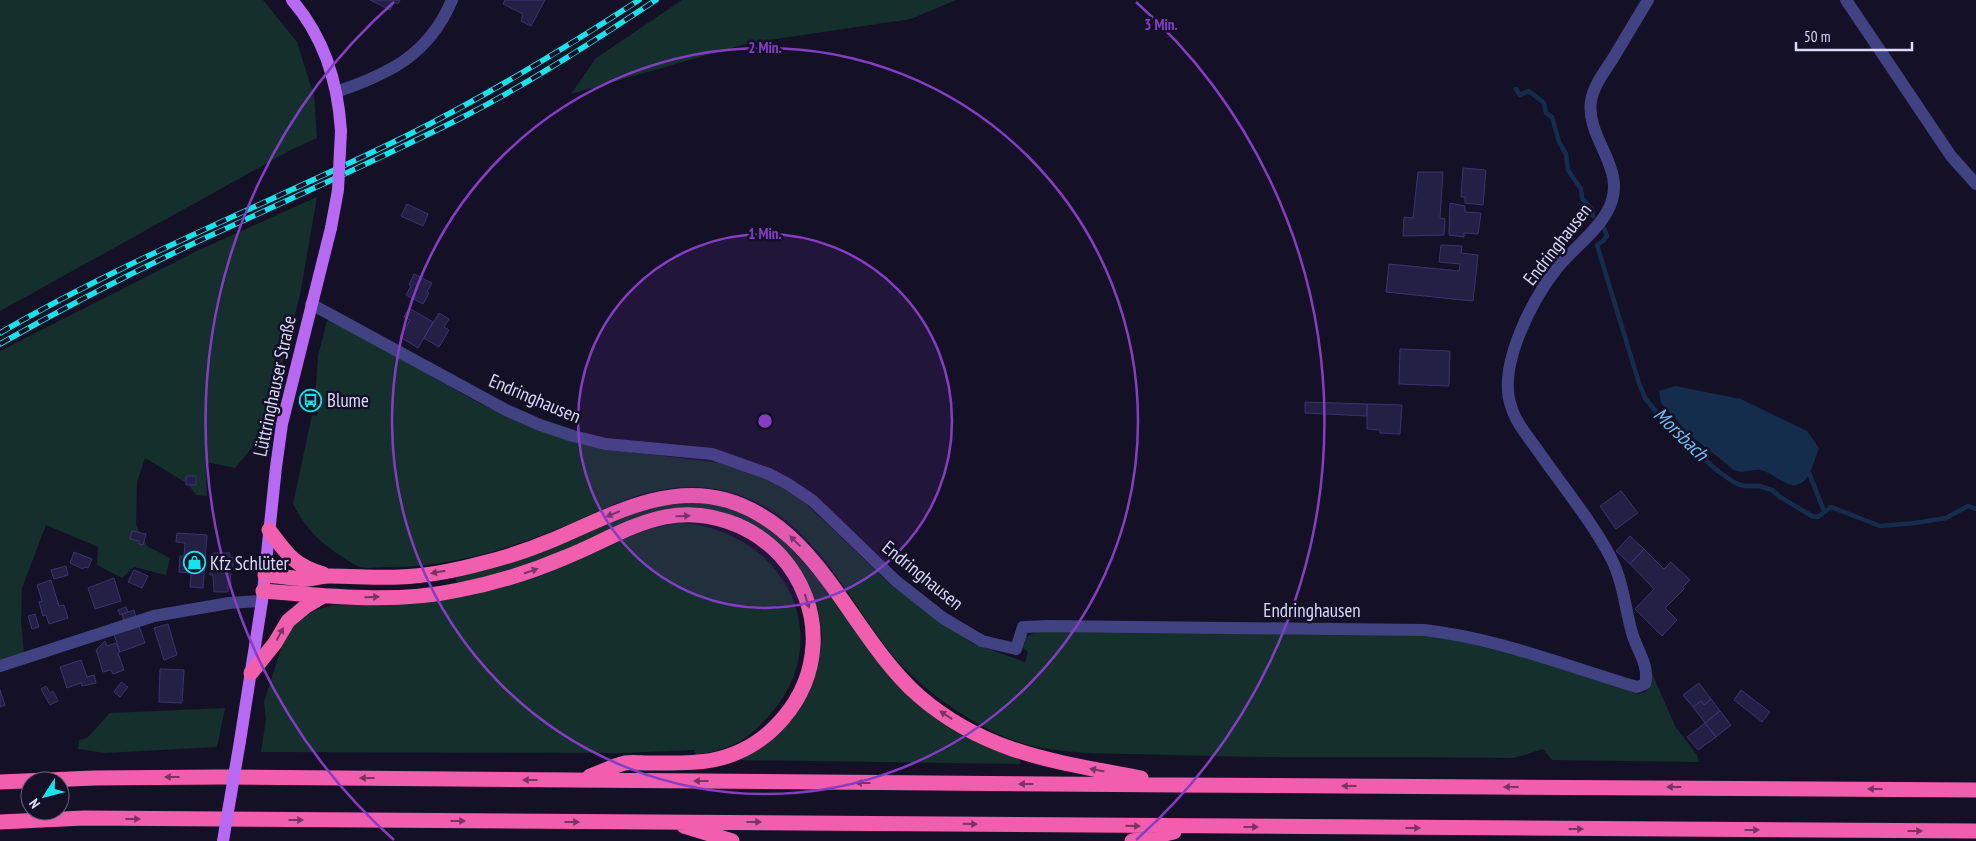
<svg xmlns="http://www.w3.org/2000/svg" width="1976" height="841" font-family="'PT Sans Narrow',sans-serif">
<rect width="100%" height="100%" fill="#141126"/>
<!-- green -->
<path fill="#152f2c" d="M0,0H263L297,42L314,96L317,138L291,150L0,311Z
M682,0H956L911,19L749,43L571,94L596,58Z
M317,197L300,295L268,419L266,424L261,423L256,443L235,468L206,462L207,496L196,495L188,484L145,458L137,482L136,525L147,546L170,558L166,575L134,567L122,578L97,565L98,547L46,525L22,588L21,622L24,653L0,661V351L199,250Z
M329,320L339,324L481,404L539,430L606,449L721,463L765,478L784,488L804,502L891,585L925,611L972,643L1025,662L1028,652L1023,648L1026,637L1034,633L1052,629L1445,636L1564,667L1638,694L1645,692L1650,688L1651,671L1675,726L1697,755L1699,762L1552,760L1543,749L1514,758C1401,756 1287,759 1173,755C1127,753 1078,756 1033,746C985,735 926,694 894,657C850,603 819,530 752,500C723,487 691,484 660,490C626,496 596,513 565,526C509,549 447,568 386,567C378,567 367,569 360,567C354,565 349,561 344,558C320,543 306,529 293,504L312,415L317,416L319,402L315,400L318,356L327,321Z
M695,502L727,507L760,522L780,536L818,579L885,670L1003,753L1020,760V764L736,760L816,670L822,637L819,615L812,594L804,577L715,511L580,544L510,571L457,584L455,576L633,513L663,505Z
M675,523C700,523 722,530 743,542C805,580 820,655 773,711C763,723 752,734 739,742C725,749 711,752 696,755L694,750L621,753L261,752L266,719L264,702L284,639L290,629L312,611L333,605L403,603L626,538L648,529Z
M225,708L217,747L105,753L78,749L79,740L87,738L110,713Z"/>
<!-- water -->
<path fill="#152d4c" d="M1675,386L1741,399L1807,431L1819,448C1814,460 1809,488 1792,485C1782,483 1773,474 1764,471C1755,467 1745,475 1734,470L1690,435L1661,403L1659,391Z"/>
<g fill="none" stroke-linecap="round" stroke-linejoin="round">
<!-- stream -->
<path stroke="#152d4c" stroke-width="4.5" d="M1516,89L1520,95L1529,91L1544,103L1546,113L1552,117L1559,142L1566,154L1568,170L1581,189L1582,198L1592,210L1593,216
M1604,228L1607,236L1603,241L1597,245L1639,383L1645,398L1669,428L1719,472L1735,483L1744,486H1759L1772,490L1780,497L1812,516L1818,517L1831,507L1880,526L1915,523L1946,518L1968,506L1976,509
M1809,473L1824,511"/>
</g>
<!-- building -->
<path fill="#241f45" stroke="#3b336f" d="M370,0H400L398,4L394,2L390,10Z
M505,0H545L531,26L521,21L523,14L503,4Z
M1463,168L1486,170L1483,205L1465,203V197H1461Z
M1418,172H1443L1440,218L1445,219L1444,235L1403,236L1404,217L1413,218Z
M1450,203L1465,206V212L1481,213L1478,234L1464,233V237L1449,235Z
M407,204L428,214L423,226L401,216Z
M1441,245L1462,246L1461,253L1478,255L1473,301L1386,292L1389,264L1459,271L1460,264L1439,262Z
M414,274L432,283L427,292L429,293L423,304L406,295L411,286L409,285Z
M409,308L433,322L418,348L400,337L410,320L404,317Z
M439,313L449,319L444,327L449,330L439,347L424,338Z
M1400,349L1450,351L1449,386L1399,384Z
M1305,402L1367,404V416L1305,413Z
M1367,404L1402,405L1400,434L1380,433V430L1367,429Z
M186,476H196V485H186Z
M1621,491L1638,513L1616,529L1600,506Z
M132,531L146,534L143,545L139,544V541L130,539Z
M177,533L207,535L203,588L190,587L191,573L179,572L180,556H184L185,543L176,542Z
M1630,536L1644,549L1630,564L1616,551Z
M1644,549L1664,569L1671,562L1690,580L1683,587L1684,589L1665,608L1677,620L1662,636L1635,609L1654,589L1630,564Z
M74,552L92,559L88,568L84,567L83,569L70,563Z
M213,553H230V558L233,557V567H230L231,584H228V592H214L213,575H210V572L213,571Z
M66,566L68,575L54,579L51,570Z
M134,570L148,576L142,588L128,582Z
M114,578L121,601L95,609L88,588Z
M51,580L59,606L64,605L68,618L49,624L46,615L43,616L39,602L42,601L37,585Z
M126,607L128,612L120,615L118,610Z
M134,610L136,617L124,621L122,614Z
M35,614L39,627L32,629L28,616Z
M168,624L177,655L164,660L154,628Z
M139,626L145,643L120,652L114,634Z
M105,641L107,646L116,643L120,652L118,653L124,670L113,674L111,670L103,672L96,650Z
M81,660L87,677L94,675L96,683L82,686L81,683L67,688L60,667Z
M160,669L184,670L182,703L159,702Z
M121,682L128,687L120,697L114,692Z
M1699,683L1711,699L1704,705L1701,701L1693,707L1683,695Z
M46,686L50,693L53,691L58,701L50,705L41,689Z
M0,690L5,705L0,707Z
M1741,690L1770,712L1762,722L1734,700Z
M1711,699L1720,711L1705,723L1693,707L1701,701L1704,705Z
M1720,711L1731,725L1716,737L1705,723Z
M1705,723L1716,737L1698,750L1687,737Z"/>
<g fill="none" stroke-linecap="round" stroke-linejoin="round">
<!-- minor -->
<path stroke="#404281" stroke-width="12" d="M1846,0L1951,156L1976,184
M311,304L506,410L540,425L573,436L606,444L712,454L769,474L788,484L813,501L896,581L943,618L982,641L1016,649L1023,627L1049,626L1424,630C1497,638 1566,666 1637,687L1645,684C1650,667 1637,650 1632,633C1625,608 1623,581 1611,558C1592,522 1565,489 1541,455C1531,440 1516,424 1511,406C1497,366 1533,298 1558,267C1573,249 1595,233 1607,212C1631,170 1585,140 1591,101C1593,87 1604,72 1612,60C1624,40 1636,20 1648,0
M0,666L154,616L229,603L262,601"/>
<!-- tertiary -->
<path stroke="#404281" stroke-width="12" d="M336,92C389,74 429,55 452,0"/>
<!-- primary -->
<path stroke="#b769f3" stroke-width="12" d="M292,0C324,37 338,83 341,131
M240,741L262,601L276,467L282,424L331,228"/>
<!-- motorway -->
<path stroke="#f25eae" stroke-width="15" d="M269,530C287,554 293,565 323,574
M265,575C278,576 292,578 305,579C313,579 321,576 330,576C353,576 376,578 400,577C427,576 457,570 483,563C508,557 531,549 555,539C609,516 666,483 726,500C820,527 850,635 919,696C986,754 1058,762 1141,778
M263,591C328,596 395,604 459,590C496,583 531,572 566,557C599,544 630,524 665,517C707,509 751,524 780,555C802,579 815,612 813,645C810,700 768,749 713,760C692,764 670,763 648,763C641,763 632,762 625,763C613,766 601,772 590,776
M251,673L275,643L288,621L306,606L323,596
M0,782L94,778L220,777L1179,785L1976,790
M0,822L84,818L1976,831
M684,826L732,841
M1132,841L1174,832"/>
<defs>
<path id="rail" d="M0,333C131,257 272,202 408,135C488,95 564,49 639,0
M0,344C67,306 135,271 205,238C292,198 380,159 465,116C531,82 594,41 656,0"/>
</defs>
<!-- rail casing -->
<use href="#rail" stroke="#15e4ec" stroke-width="5.5"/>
<!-- rail -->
<use href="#rail" stroke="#141126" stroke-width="4" stroke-dasharray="11" stroke-linecap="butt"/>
<!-- primary-bridge -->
<path stroke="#b769f3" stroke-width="12" d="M331,228L338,190L341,131
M223,841L240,741"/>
</g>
<!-- one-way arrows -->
<defs><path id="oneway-solid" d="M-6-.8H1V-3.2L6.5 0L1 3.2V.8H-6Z" transform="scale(1.25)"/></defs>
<g fill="#783463">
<use href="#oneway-solid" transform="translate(613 514) rotate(158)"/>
<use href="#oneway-solid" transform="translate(683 516) rotate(-2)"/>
<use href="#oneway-solid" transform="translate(795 541) rotate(-136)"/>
<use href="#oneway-solid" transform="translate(531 571) rotate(-19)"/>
<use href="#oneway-solid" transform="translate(438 572) rotate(170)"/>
<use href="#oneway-solid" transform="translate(372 597) rotate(-1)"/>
<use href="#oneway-solid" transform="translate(807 601) rotate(72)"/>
<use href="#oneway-solid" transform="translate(280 634) rotate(-62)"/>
<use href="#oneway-solid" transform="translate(946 715) rotate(-147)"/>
<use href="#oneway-solid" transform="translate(1097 770) rotate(-169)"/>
<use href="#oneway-solid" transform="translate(172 777) rotate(180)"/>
<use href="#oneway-solid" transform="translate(367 778) rotate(-180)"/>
<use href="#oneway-solid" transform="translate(530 780) rotate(-180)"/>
<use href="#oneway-solid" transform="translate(701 781) rotate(-180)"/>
<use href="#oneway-solid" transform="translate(863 783) rotate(-180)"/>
<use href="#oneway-solid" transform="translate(1026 784) rotate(-180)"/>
<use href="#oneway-solid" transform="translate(1349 786) rotate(-180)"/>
<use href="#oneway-solid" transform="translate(1511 787) rotate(-180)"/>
<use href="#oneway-solid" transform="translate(1674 787) rotate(-180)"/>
<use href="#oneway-solid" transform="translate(1875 789) rotate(-180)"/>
<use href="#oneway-solid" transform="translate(133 819)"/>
<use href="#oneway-solid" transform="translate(296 820)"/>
<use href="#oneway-solid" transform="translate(458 821)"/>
<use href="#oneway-solid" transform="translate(572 822)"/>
<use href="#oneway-solid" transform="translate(754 822)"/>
<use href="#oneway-solid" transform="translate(970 824) rotate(1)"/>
<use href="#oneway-solid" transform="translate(1133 826) rotate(1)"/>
<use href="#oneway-solid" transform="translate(1251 827)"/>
<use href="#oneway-solid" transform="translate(1413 828)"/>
<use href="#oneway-solid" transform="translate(1576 829)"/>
<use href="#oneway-solid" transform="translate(1752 830)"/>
<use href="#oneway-solid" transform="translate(1915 831)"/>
</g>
<!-- distance rings -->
<circle cx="765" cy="421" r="187" fill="#853dc5" fill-opacity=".12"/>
<g fill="none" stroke="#853dc5" stroke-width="2.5">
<circle cx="765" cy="421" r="187"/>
<circle cx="765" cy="421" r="373"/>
<path d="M394 840A560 560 0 0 1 394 2M1136 2A560 560 0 0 1 1136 840"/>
</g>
<!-- icons -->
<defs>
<symbol id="bus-ring" viewBox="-11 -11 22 22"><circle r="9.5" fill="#141126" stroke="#15e4ec" stroke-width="1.5"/><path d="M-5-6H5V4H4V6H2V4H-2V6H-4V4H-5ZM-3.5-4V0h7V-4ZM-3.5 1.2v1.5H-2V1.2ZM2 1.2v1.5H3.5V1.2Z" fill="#15e4ec"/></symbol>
<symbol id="shop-ring" viewBox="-11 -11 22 22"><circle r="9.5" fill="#141126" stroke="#15e4ec" stroke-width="1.5"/><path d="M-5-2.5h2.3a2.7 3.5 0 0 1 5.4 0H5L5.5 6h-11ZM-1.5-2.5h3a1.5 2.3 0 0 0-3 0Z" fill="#15e4ec"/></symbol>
</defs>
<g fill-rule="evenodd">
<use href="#bus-ring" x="298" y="388" width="25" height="25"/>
<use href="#shop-ring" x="182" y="550" width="25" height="25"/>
</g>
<g text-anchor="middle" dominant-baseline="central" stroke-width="5" stroke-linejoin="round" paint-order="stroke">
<!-- street labels -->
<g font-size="19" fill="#dbd9fc" stroke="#141126">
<text transform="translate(1557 244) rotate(-52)">Endringhausen</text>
<text transform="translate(274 386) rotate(-78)">Lüttringhauser Straße</text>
<text transform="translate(535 398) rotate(23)">Endringhausen</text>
<text transform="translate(923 575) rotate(39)">Endringhausen</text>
<text x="1312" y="610">Endringhausen</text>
</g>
<!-- poi labels -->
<g font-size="19" fill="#dbd9fc" stroke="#141126" text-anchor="start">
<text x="327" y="400">Blume</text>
<text x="210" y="563">Kfz Schlüter</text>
</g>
<!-- water labels -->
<g font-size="20" font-style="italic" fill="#70bef3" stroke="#141126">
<text transform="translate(1681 434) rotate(44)">Morsbach</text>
</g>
</g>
<circle cx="765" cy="421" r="8" fill="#853dc5" stroke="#141126" stroke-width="2.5"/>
<g font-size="15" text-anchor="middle" font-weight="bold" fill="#853dc5" stroke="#141126" stroke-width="5" stroke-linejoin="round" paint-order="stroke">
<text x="1161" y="30">3 Min.</text>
<text x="765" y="53">2 Min.</text>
<text x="765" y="239">1 Min.</text>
</g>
<!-- north arrow -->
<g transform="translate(45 796) rotate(234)"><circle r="24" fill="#141126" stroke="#64617c"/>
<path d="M0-4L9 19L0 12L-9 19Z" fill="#15e4ec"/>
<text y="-8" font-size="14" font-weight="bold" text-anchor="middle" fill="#dbd9fc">N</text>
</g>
<!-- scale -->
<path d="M1796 42v8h116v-8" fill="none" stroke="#dbd9fc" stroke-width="2.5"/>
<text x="1804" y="42" font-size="15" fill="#dbd9fc" stroke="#141126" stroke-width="4" paint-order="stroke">50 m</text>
</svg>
